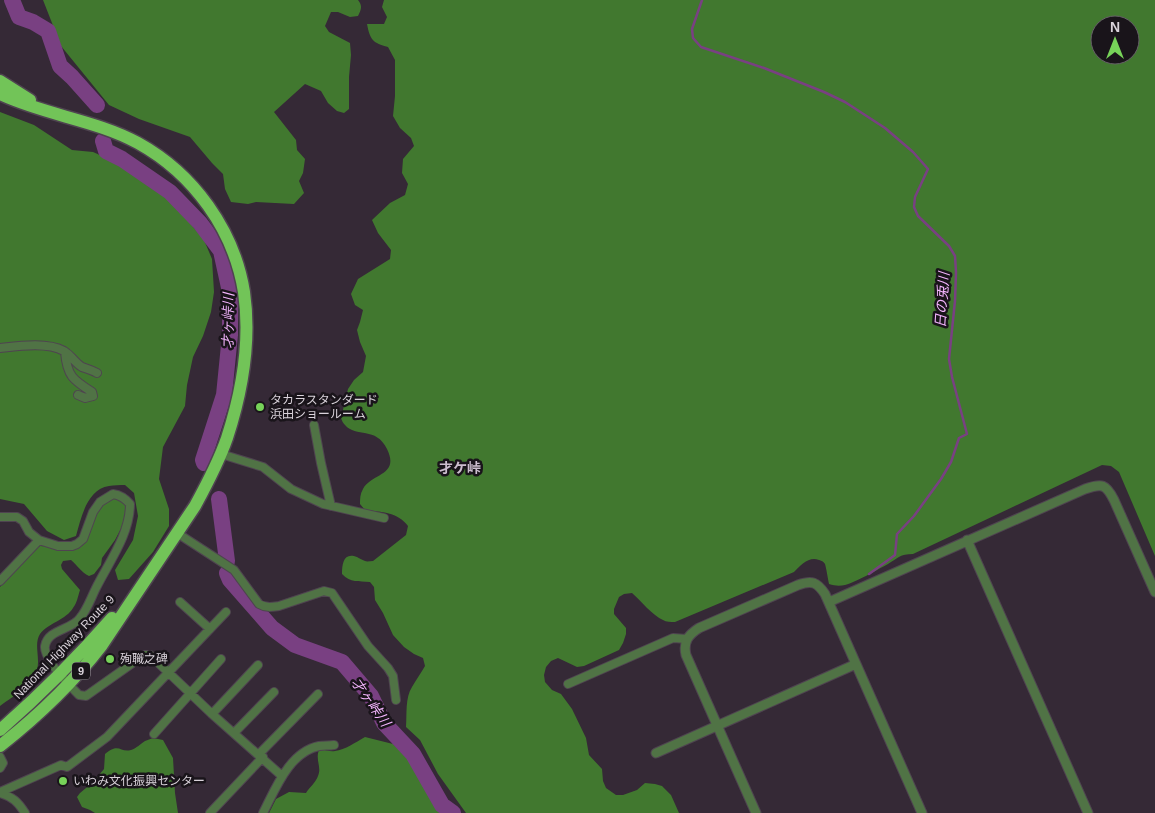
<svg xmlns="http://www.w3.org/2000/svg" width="1155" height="813" font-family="Arial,'Noto Sans JP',sans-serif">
<rect width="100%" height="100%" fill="#352936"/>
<!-- forest -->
<path fill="#41782f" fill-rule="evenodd" d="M43,0H358C363,6 361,10 358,16L350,17L338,12H331L325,26L329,32L350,43L351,55L349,77V109L344,113L337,111L328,103L321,91L305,84L274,112L296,140L297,150L305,159L303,173L299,181L304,193L294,204L256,202L248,204L231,202L225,189L223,174L212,163L190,137L139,119L109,105L61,46Z
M384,0H1155V556L1119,472L1111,466L1102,465L913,554C900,554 898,558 888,564C879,569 854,583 845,585C840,586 835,586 829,584C828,579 826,567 825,564C823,561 822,561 819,560C809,556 801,565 794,572L675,622C671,622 666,622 663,620C653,616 640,600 632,593L624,594L619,597L614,609V614L626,628V634L623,643L619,650L584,666L577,667L558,658L551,661L546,667L544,675L545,682L552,690L561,694L572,709L586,738L589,755L602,769L603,781L606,788L616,795H623L637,790L645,783L655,784L662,786L671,795L679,813H466L438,774L420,740L406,727C407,714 405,698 412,687C416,680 421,673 425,666L423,658L414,654L404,647L393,635L383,613L375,600L374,587L370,582C358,581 351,583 342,574C342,563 344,552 357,557C359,558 362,560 365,561C367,562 370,561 373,561L406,535L408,526C398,512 381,512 365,510L360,504C360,499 360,494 363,489C372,473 400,476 387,449C376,426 356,438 345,425C343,423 342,421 341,418L348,389L354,380L363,372L366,356L360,342L357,330L360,322L363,310L355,305L351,294L358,279L390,259L391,250L378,233L372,220L390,203L405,195L408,184L402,173L403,159L414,146L411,138L400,128L393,116L395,96V60L388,47C373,43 370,40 367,24H384L387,17L382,7ZM1100,25H1130V55H1100Z
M0,112L34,125L72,150L93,152L118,163L164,192L204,240L212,259L214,292L211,312L203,336L193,357L187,385L185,406L163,447L159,479L169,509V526L153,552L129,579L118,580L115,570L133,540L138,516L134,493L125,485C120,485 114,485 109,486C87,489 81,518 76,536L64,540L47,531L24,504L0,499Z
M113,498L121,500L127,507L125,521L115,540L102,558L101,565L94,574L89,576C81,572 78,566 71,560L63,561L61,565L62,569L80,590C78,596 77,603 73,608C67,619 47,624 40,634C35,642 38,652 38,661C39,682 15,695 0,706V587L30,552L40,546L76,548L83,545L87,539L97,511L104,502Z
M365,737L393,744L403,754L416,764L427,786L436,808L442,813H269L276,799L289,792L306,793C309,788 316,782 318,776C322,767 315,760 319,750C325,749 329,752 335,751C345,750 356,742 365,737Z
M153,738L163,740L173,758L175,793L178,813H95L90,810L82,807L77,797L80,793L92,783L104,769L105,754C119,742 120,753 131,750C137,748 140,744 145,741C148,740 150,739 153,738Z"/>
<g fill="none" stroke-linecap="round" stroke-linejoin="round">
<!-- stream -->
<path stroke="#794082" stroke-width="2.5" d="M702,0L692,29L693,38L701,47L764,68L824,92L845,102L885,128L913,152L928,169L915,197L914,207L918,216L949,246L955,256L956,272L955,301L949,359L952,377L967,434L959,438L951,462L941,479L914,516L897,534L895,555L869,574"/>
<!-- river -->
<path stroke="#794082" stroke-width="16" d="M12,0L19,17L33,22L48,31L60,66L72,77L97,105
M103,141L106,151L122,159L170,192L200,223L221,251L230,292V335L224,395L203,460L204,463
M219,499L227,561
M227,573L230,580L272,628L295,645L342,662L371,696L384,723L413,754L442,805L453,813"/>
<defs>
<path id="minor" d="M0,348C19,346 47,342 64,351C71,355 75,363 82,367C87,369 92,370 97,373
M65,352C67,376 73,380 92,392L93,396L85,398L78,395
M314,425L321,463L331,506
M221,454L263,467L291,489L323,504L384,518
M0,517H17L23,521L29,532L39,540
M177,533L234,570L259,604C266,608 271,607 279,606L324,591L332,593L368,646L388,668L393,676L396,700
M0,581L39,540L58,546H72L77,544L83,539L93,512L100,502L113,494C120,495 125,498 130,504C130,534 109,562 96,588C91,598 87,610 80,618C72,630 48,629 45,646C43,659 70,686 79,695L86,696L144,655H150L212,714L282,776
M180,602L210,629
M568,684L673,638L687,639
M212,714L258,665
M234,733L274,692
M154,734L221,659
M259,754L318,694
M0,757L3,763L0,768
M0,792L61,765L67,767L107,737L226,612
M0,793C13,797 18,802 25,813
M210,813L263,757
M263,813C275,790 289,752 319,746C324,745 329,746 334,745"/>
<path id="tertiary" d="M967,540L1088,813
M829,602L1085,489C1102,483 1106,484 1114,500L1155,592
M656,753L856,664
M756,813L686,655C683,642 688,635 699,628L798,585C812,580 817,582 825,594L922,813"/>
<path id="trunk" d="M0,81L30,100
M0,94C44,115 96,120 138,143C194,174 234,230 244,292C251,340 242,392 227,438C219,461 207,484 195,506L102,645C72,684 38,716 0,746
M0,730C40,695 77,658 112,618"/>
</defs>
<!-- minor casing -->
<use href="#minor" stroke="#4f4450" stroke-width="10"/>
<!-- tertiary casing -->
<use href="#tertiary" stroke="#4f4450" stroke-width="11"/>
<!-- trunk casing -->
<use href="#trunk" stroke="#4f4450" stroke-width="15"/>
<!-- minor -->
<use href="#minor" stroke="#507345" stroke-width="8"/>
<!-- tertiary -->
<use href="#tertiary" stroke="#507345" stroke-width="9"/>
<!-- trunk -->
<use href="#trunk" stroke="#72c458" stroke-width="12"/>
</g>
<!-- markers -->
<g fill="#77d259" stroke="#19141a" stroke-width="2">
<circle cx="260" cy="407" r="5"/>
<circle cx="110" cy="659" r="5"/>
<circle cx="63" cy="781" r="5"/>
</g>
<g text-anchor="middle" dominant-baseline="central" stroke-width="5" stroke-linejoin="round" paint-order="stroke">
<!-- shield labels -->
<rect fill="#19141a" stroke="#9f99a0" stroke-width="1" x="72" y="662.5" width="18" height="17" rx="4"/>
<g font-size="11" font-weight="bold" fill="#d9d2da">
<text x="81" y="671">9</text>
</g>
<!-- poi labels -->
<g font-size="12" fill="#d9d2da" stroke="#19141a" text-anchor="start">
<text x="270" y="400">タカラスタンダード<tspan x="270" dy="14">浜田ショールーム</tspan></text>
<text x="120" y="659">殉職之碑</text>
<text x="73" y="781">いわみ文化振興センター</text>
</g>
<!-- street labels -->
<g font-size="12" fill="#d9d2da" stroke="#19141a">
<text transform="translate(64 647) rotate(-46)">National Highway Route 9</text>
</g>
<!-- water labels -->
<g font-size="14" font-style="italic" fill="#f4b5fe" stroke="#19141a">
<text transform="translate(942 300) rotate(-86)">日の兎川</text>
<text transform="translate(228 321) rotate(-89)">才ヶ峠川</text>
<text transform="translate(371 702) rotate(55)">才ヶ峠川</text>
</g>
<!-- neighbourhood labels -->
<g font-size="14" font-weight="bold" fill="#ccbece" stroke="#19141a">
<text x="460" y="468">才ケ峠</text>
</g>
</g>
<!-- north arrow -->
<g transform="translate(1115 40)"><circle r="24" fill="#19141a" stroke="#666067"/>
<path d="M0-4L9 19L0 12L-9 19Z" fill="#77d259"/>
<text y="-8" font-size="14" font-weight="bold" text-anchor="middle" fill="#d9d2da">N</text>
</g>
</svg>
